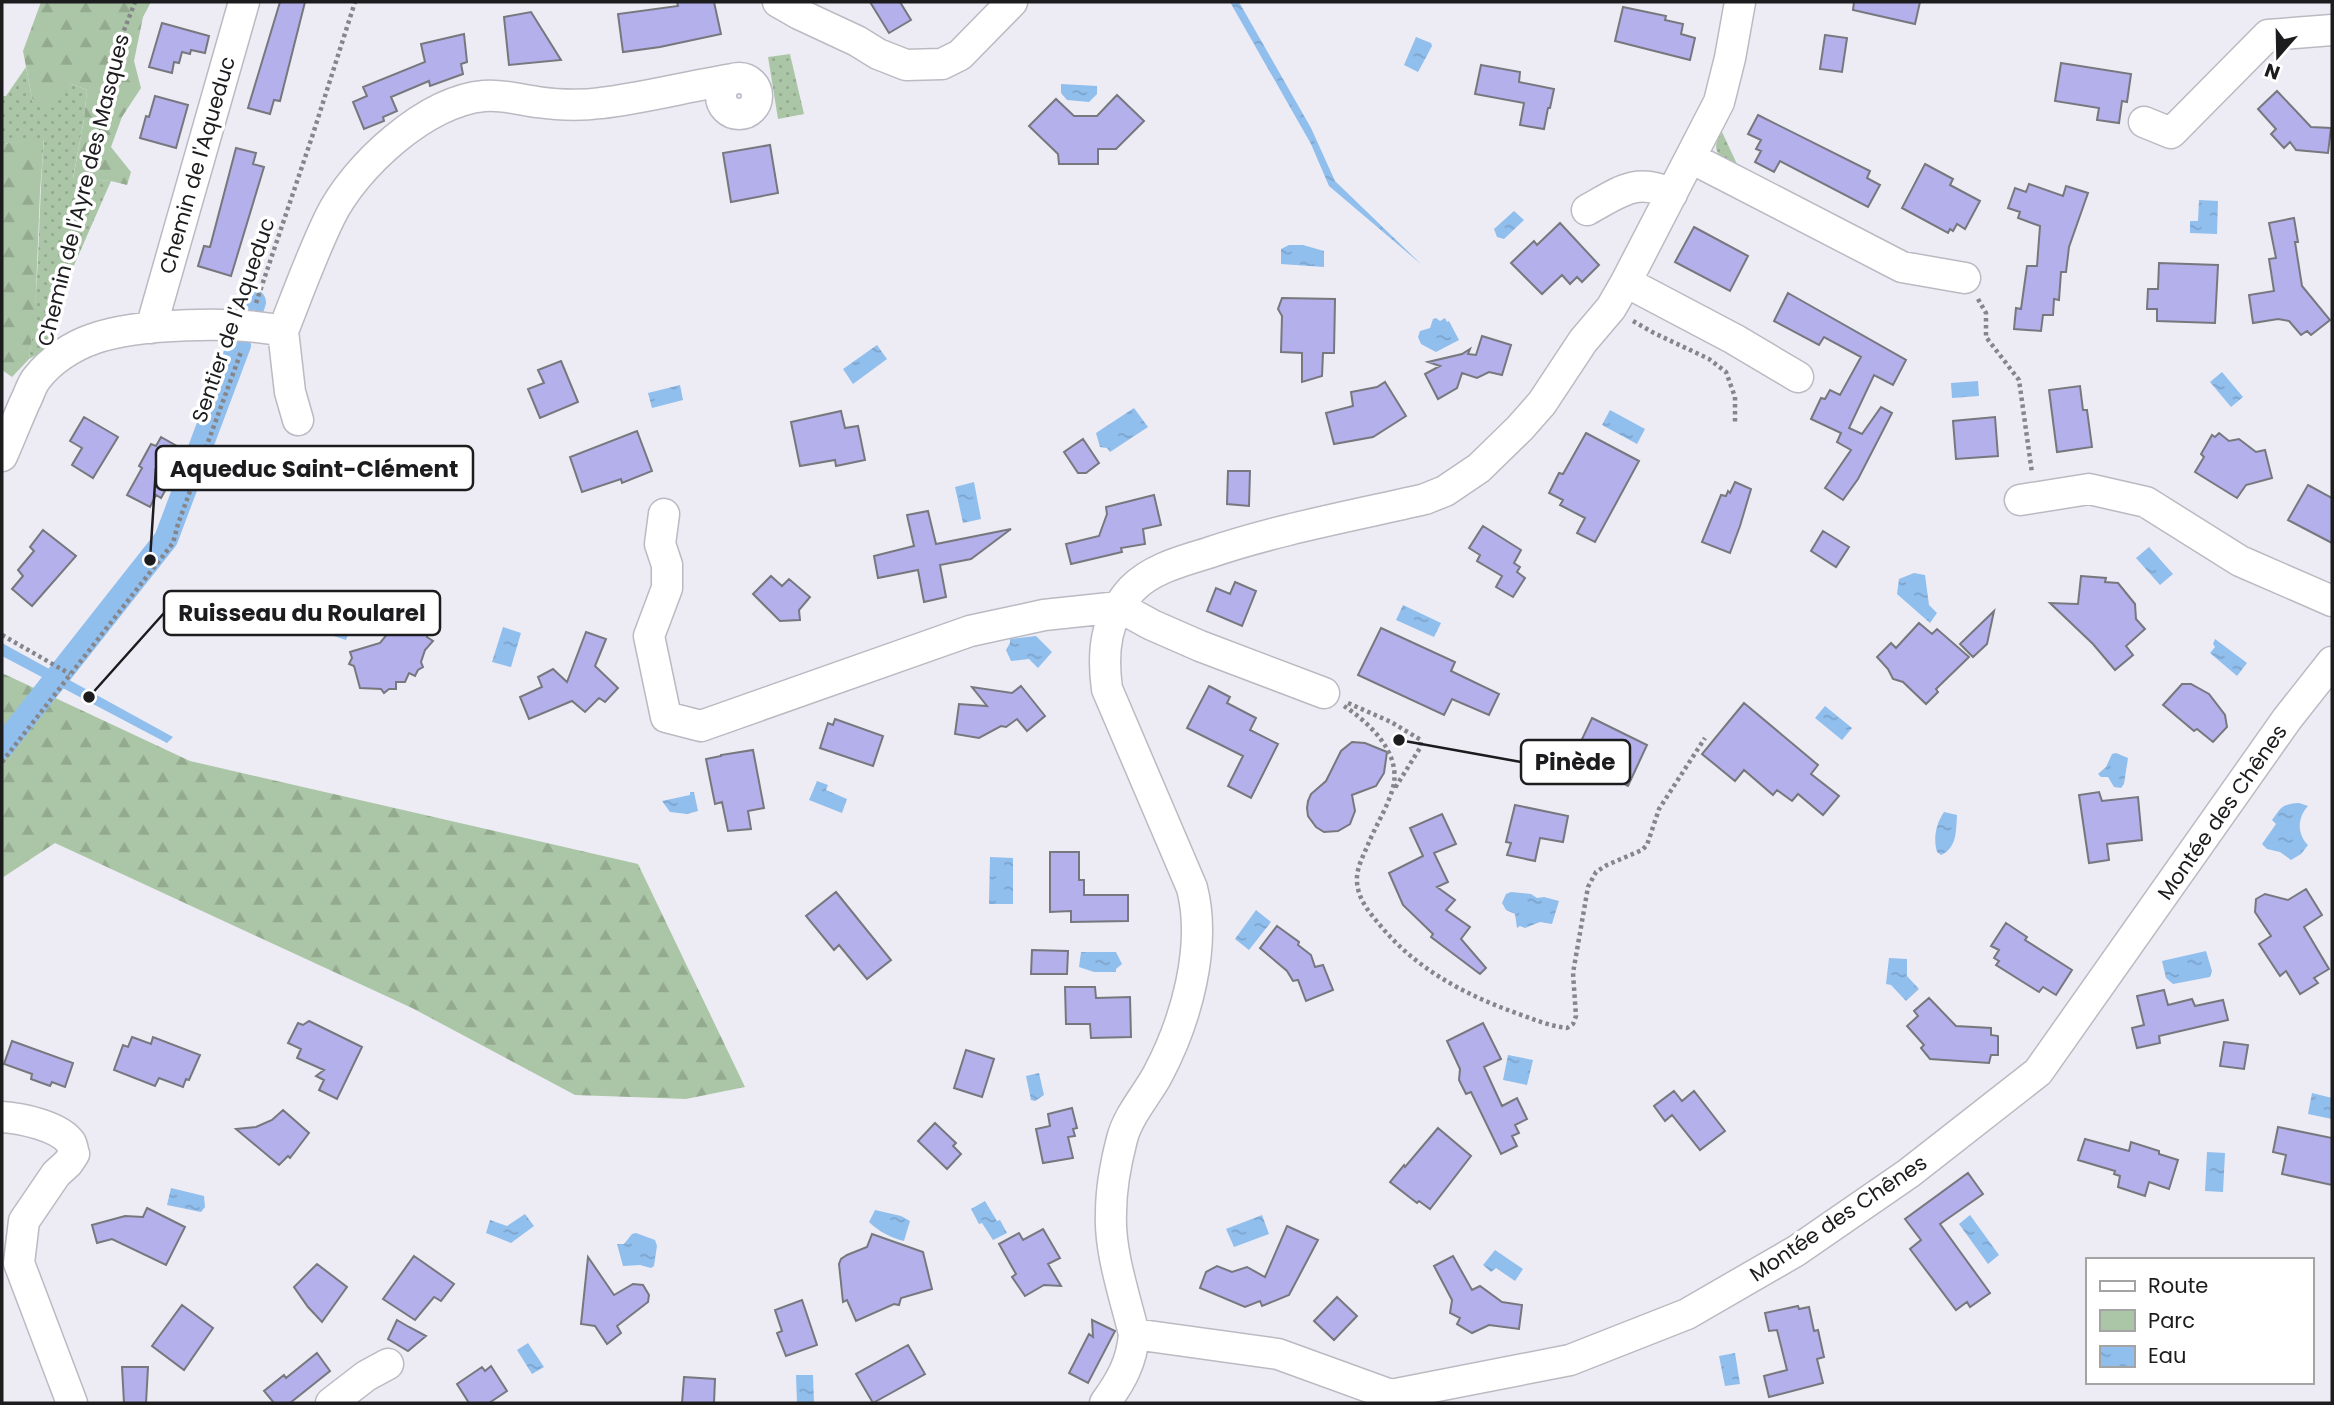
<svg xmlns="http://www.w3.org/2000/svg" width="2334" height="1405" font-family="Poppins,sans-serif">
<defs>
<pattern id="green-dots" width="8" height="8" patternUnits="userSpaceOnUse" patternTransform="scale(1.75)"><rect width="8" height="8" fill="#abc6a7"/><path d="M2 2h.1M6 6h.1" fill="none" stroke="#93aa8f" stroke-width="1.8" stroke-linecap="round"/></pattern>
<pattern id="forest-firs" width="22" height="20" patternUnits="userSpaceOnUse" patternTransform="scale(1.75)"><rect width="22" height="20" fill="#abc6a7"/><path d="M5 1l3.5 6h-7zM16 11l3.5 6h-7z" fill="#93aa8f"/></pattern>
<pattern id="water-ripples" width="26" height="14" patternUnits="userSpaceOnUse" patternTransform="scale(1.75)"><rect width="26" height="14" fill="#90beed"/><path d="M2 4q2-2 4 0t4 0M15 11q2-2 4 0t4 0" fill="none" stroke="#7ca3cb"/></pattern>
</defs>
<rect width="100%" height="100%" fill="#edecf4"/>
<!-- green -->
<path fill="url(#green-dots)" d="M790,54L804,114L778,119L768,57Z
M26,67L33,103L71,84L87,90L84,119L73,178L111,181L72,270L56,315L55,345L29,359C40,286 38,212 44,139L2,144V96H6Z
M1722,132L1737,164L1736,166C1719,157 1709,151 1722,132Z"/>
<!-- forest -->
<path fill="url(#forest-firs)" d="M41,2H151L143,17L134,61L141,88L122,117L111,147L131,172L127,185L111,181L73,179L84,119L87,90L71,84L53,108L33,103L23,51Z
M44,138L40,192L35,317L29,359L12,377L2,370V144Z
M2,673L190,761L638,864L745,1087L686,1099L575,1095L412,1008L55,843L2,878Z"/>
<!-- water -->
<path fill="url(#water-ripples)" d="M1230,2H1239L1311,128L1335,181L1422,265L1329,186L1311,144Z
M1416,37L1431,43L1432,46L1418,72L1404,65Z
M1061,84L1097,86V94L1089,102L1067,100L1061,93Z
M2199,200L2218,201L2217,234L2190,233V221H2198Z
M1514,211L1524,220L1504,239L1497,237L1494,229Z
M1289,245H1303L1324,251V267L1281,264V249Z
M1436,318L1440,321L1445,318L1447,322L1449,321L1459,340L1436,352L1421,344L1418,337L1420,331L1430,328L1433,319Z
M877,345L887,359L853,384L843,369Z
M2222,372L2243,397L2231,407L2210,382Z
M1978,381L1979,396L1952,398L1951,383Z
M680,385L683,400L652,408L648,393Z
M1134,408L1148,427L1110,452L1107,448L1100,447L1096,433Z
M1610,410L1645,429L1637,444L1602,425Z
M974,482L981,519L963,523L955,487Z
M2149,547L2173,574L2160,585L2136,558Z
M1914,573L1925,575L1929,605L1937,613L1930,623L1897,594L1899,579Z
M1403,605L1441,623L1434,637L1396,620Z
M315,608L353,621L346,640L309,628Z
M503,627L521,633L511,667L492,662Z
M1036,636L1052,652L1038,668L1029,659L1011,661L1006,650L1010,643V639Z
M2215,639L2247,663L2237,676L2210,653L2215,647L2213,644Z
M2,643L173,737L167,743L2,656Z
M1825,706L1852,728L1842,740L1815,718Z
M2116,753L2128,758L2124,784L2121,788L2114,787L2108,777H2101L2098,774L2106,767L2112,754Z
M817,781L828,785L826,790L847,799L842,813L809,800Z
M690,792H694L698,811L687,814L670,812L662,801L690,795Z
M2299,803L2308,806C2297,818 2297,834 2308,845L2301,854L2291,860L2280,852L2267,849L2262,844L2276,824L2272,820C2281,808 2281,804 2299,803Z
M1944,812L1957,815C1956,831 1957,848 1941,855L1937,852C1933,838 1936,824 1944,812Z
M990,857L1013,858V904H989Z
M1511,892L1531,894L1537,898L1544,897L1559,901L1552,924L1540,922L1525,928L1520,926L1517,928L1515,914L1506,910L1502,903L1506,894Z
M1256,910L1271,922L1249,950L1235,939Z
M2206,951L2212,971L2210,977L2173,984L2166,978L2162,961Z
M1081,952H1116L1122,964L1116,969V972H1094L1079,967Z
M1889,958L1907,959V976L1919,989L1906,1001L1891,985L1886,984Z
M1508,1055L1533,1060L1527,1085L1503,1080Z
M1039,1073L1044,1095L1035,1101L1031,1100L1026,1076Z
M2312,1093L2332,1098V1119L2308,1114Z
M2207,1152L2225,1153L2223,1192L2205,1191Z
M171,1188L204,1196L205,1207L201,1212L167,1205Z
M985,1201L997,1221L1000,1220L1007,1233L993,1240L982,1223L979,1224L971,1209Z
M875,1210L901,1216L910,1221L904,1241C891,1238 878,1231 869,1222Z
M525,1214L534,1226L511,1243L486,1233L490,1220L507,1226Z
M1262,1215L1269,1234L1234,1247L1226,1229Z
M1970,1215L1999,1255L1988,1264L1959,1224Z
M636,1233L655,1240L657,1246L654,1266L651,1268L640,1265L623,1266L617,1244H624L632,1234Z
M1495,1250L1523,1269L1515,1281L1496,1268L1491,1272L1483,1265Z
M528,1343L544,1367L532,1374L517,1350Z
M1735,1353L1740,1384L1725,1386L1719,1356Z
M796,1375H813L814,1403H797Z"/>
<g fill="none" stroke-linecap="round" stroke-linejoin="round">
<!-- canal -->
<path stroke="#90beed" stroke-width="24" d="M252,308L254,302
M2,747L166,539L239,345"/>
</g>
<!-- building -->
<path fill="#b3b0eb" stroke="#77777e" stroke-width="2" d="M280,2H305L280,101L274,100L270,114L248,108Z
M677,2H714L721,34L660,47L623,52L618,14L678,6Z
M870,2H900L911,20L889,33Z
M1854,2H1920L1915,24L1853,10Z
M1623,7L1666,16L1665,20L1683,24L1681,34L1695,38L1690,60L1615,41Z
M531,12L561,60L509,65L504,17Z
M162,23L209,36L205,53L191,50L190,54L182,52L179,63L174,62L172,73L149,67Z
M464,34L467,62L461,64L463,74L430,86L429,81L391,97L397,111L383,117L384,121L364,129L353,102L367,96L363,87L425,62L421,44Z
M1825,35L1847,38L1842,72L1820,69Z
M2061,63L2131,74L2127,102L2122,101L2119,123L2097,120L2099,108L2055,101Z
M1481,65L1520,72L1519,82L1554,89L1550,108H1548L1544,129L1520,125L1524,103L1475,94Z
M2277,91L2311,127L2331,128L2328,153L2296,150L2290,142L2284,148L2271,134L2276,129L2258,109Z
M1117,95L1144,121L1116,149H1098V164H1059L1058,154L1029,126L1056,99L1074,116H1097Z
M155,96L188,105L176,148L140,138L146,116L149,117Z
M1758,115L1870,171L1867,178L1880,185L1868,207L1780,161L1774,172L1755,162L1761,151L1756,149L1761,140L1748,134Z
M770,145L778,193L731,202L723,153Z
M236,148L256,153L253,164L264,167L231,276L198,266L204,246L210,247Z
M1925,164L1953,179L1950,185L1980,201L1965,229L1957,224L1953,231L1950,229L1948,233L1902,208Z
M2029,184L2063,196L2066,186L2088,193L2069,247L2066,272H2061L2059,300L2054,299L2053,315H2043L2041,331L2014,329L2016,308L2021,309L2027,266H2037L2040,226L2018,218L2020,212L2008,208L2015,188L2026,192Z
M2294,218L2298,242H2295L2302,286L2330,320L2311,335L2307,331L2301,335L2289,321L2278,319L2253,323L2249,295L2274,291L2269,259L2276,258L2269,223Z
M1560,223L1599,265L1582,282L1577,277L1570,284L1562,275L1542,294L1511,263L1534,241L1537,245Z
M1694,227L1748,256L1730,291L1675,262Z
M2159,263L2218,265L2215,323L2157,321V309H2147L2148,289H2158Z
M1788,293L1906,360L1893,385L1874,375L1849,428L1862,434L1881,407L1892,413L1858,479L1843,500L1825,488L1851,450L1837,442L1841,433L1811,419L1821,398L1825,399L1830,390L1840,395L1861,357L1824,337L1819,345L1774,321Z
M1282,298L1335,299L1334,353H1323L1322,376L1302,382V353L1281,352L1282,316L1278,309Z
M1482,336L1511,345L1502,375L1489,372L1477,378L1462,373L1457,388L1438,399L1425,374L1440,366L1428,362L1462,354L1470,349L1468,354L1476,355Z
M561,361L578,402L540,418L528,389L544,383L538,370Z
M1385,382L1406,416L1373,437L1334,444L1326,413L1353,406L1351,392L1377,387Z
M2080,386L2083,410H2087L2092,447L2057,452L2049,390Z
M841,411L845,428L858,426L865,460L836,466L835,460L800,466L791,422Z
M84,417L118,437L93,478L72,465L82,448L70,441Z
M1995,417L1998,456L1956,459L1953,421Z
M637,431L652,471L622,483L621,479L582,492L570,457Z
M1586,433L1639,461L1595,542L1577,533L1585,518L1560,505L1563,500L1549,493L1559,473L1563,474Z
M2219,433L2229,441L2239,439L2256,452L2265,450L2272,478L2246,485L2237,498L2195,472L2204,457L2201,454L2212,435L2215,437Z
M161,437L182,449L174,464L178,467L161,498L156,495L150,507L127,495L142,468L139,466L151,444L156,446Z
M1083,439L1099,463L1086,473H1078L1064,452Z
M1228,471H1250L1249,506L1227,504Z
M1735,482L1751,489L1740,526L1730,553L1702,542L1721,495L1726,496L1728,491L1730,493Z
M2308,485L2332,498V543L2288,520Z
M1154,495L1161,525L1143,529L1145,544L1121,548L1122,552L1071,564L1066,544L1099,536L1107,514L1106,507Z
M928,511L936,544L1011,529L971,559L940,565L946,597L924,602L918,570L878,578L874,556L914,546L907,515Z
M1483,526L1521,550L1514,563L1520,567L1517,572L1525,578L1513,597L1496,587L1502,576L1477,561L1480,555L1469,548Z
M43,530L76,556L32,606L12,589L23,576L18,570L34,551L30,547Z
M1823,531L1849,547L1836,567L1811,551Z
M771,576L782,586L789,579L810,597L799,610L800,620L780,621L753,594Z
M2081,576L2106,578L2105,582L2118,583L2135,604L2136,619L2145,629L2126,646L2133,655L2115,670L2093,644L2050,603L2078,604Z
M1235,582L1256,591L1242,626L1207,611L1216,588L1230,594Z
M416,603L428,612L427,637L433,641L425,650L421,662L423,667L418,670L415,676L409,673L405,682H396V689H389L384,693L381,689L360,688L354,666L349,664L352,658L350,652L380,643L394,626L383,611Z
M1994,611L1987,644L1973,657L1960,644Z
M1919,623L1932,634L1937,629L1969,657L1936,689L1938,692L1926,704L1903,682L1893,679L1888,669L1877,657L1891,643L1896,648Z
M1381,628L1455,662L1451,671L1499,694L1489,715L1452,699L1444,715L1358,675Z
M586,632L606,639L595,666L618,688L605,702L599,698L585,712L572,701L529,719L520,697L542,687L538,677L553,669L567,682Z
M2182,684H2191L2209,694L2225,715L2227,727L2213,742L2197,729L2194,731L2163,705Z
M1021,686L1045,716L1027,731L1017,719L1006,727L1001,726L979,738L955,734L959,704L987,706L972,687L1012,693Z
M1209,686L1230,697L1227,703L1256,718L1250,730L1278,744L1251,798L1228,786L1243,756L1187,728Z
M1744,703L1818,765L1811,774L1839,796L1823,815L1798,794L1792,801L1777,790L1773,795L1744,770L1735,781L1702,754Z
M1592,718L1647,745L1628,786L1601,773L1603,767L1575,754Z
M835,719L883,736L873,766L820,748L828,723L833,725Z
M1352,742L1365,743L1387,752L1384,773L1376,786L1352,795L1355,811L1350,824L1338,831L1324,832L1316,827L1308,816L1307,808L1308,801L1311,794L1326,781L1341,751Z
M753,750L764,808L748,811L751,829L728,831L722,802L715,804L706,759L721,756V755Z
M2099,792L2102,801L2138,797L2142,840L2107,844L2109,860L2089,863L2079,795Z
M1515,805L1568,816L1563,842L1540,838L1535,861L1507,855L1511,843L1506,842Z
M1442,814L1456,844L1434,853L1448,882L1437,887L1455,900L1446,910L1470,927L1461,939L1486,968L1480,974L1431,937L1433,934L1403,905L1389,873L1423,856L1410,828Z
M1050,852H1079V880H1084V895H1128V921L1071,922V911L1050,912Z
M2306,889L2322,915L2304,927L2329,969L2314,978L2318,983L2300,994L2286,971L2280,976L2259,944L2271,936L2255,912L2256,899L2265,894L2288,900Z
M836,892L891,960L867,979L839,945L834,950L806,916Z
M2006,923L2027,937L2025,940L2072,970L2056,995L2043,987L2039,992L1996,965L1999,961L1994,958L1999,950L1991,946Z
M1277,926L1299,942L1298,945L1311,955L1315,967L1323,965L1333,990L1306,1001L1298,980L1293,981L1287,971L1260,948Z
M1032,950L1068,951L1067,974H1031Z
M1065,987H1095L1096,998L1130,997L1131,1037L1091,1038L1090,1024H1066Z
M2164,990L2168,1005L2192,999L2195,1006L2223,1000L2228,1020L2159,1036L2160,1043L2137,1048L2132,1028L2144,1025L2137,996Z
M1929,998L1956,1026L1991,1028V1035L1998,1036V1055H1991L1989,1063L1930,1059L1921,1048L1924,1045L1907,1026L1918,1016L1914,1011Z
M309,1021L362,1047L337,1099L319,1090L324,1080L316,1076L324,1070L297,1058L301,1049L288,1043L298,1023L303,1025Z
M1483,1023L1501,1059L1484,1067L1502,1106L1517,1098L1527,1119L1515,1125L1519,1133L1512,1136L1517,1146L1501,1154L1471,1092L1466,1094L1459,1080L1460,1069L1447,1041Z
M132,1037L151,1044L153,1037L200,1055L189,1080L186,1079L183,1087L159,1078L155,1086L114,1070L123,1045L128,1047Z
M12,1041L73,1063L65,1087L52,1082L50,1086L31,1079L32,1074L4,1064Z
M2224,1042L2248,1045L2244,1069L2220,1066Z
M966,1050L994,1059L982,1097L954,1088Z
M1674,1091L1682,1101L1694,1091L1725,1131L1700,1150L1672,1115L1665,1121L1654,1106Z
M1072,1108L1077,1128L1073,1129L1075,1136L1068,1137L1073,1158L1043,1163L1036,1129L1050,1126L1048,1114Z
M283,1110L309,1133L290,1158L288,1156L279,1165L236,1129L256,1127L272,1120Z
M935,1123L956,1143L953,1146L961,1154L947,1169L918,1141Z
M2278,1127L2332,1138V1185L2282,1174L2286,1155L2273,1152Z
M1438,1128L1471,1156L1430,1209L1419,1201L1417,1203L1390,1182L1404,1165L1405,1167Z
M2085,1139L2129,1151L2131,1142L2159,1151V1154L2178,1160L2169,1189L2149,1182L2145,1196L2118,1187L2120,1176L2114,1174L2115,1171L2078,1160Z
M1968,1173L1983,1194L1940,1224L1990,1293L1970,1307L1967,1302L1956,1310L1910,1249L1921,1240L1905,1219Z
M147,1208L185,1227L166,1265L112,1239L97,1243L92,1225L125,1216L143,1217Z
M1287,1226L1318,1240L1289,1295L1262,1306L1260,1301L1245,1307L1200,1288L1206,1272L1217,1266L1232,1272L1247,1267L1265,1277Z
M1043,1229L1060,1258L1048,1264L1061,1286L1044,1285L1025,1296L1012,1277L1016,1274L999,1244L1019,1233L1023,1240Z
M872,1234L923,1252L932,1289L901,1298L899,1305L894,1304L856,1321L847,1300L843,1302L839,1264L841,1259L847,1255L867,1247Z
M414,1256L454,1284L441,1301L434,1297L415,1320L383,1299Z
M1453,1256L1472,1290L1480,1286L1502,1302L1522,1305L1519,1329L1489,1325L1472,1333L1457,1324L1460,1318L1450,1313L1452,1300L1434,1266Z
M588,1257L614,1295L633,1284L643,1285L649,1295L648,1302L617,1326L621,1333L607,1344L595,1326L581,1324Z
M317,1264L347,1287L322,1322L308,1307L294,1287Z
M1337,1297L1357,1316L1334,1340L1314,1321Z
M802,1300L817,1345L786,1356L777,1333L782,1331L775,1310Z
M182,1305L213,1328L184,1370L152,1346Z
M1798,1306L1799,1309L1809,1307L1814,1331L1818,1330L1824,1357L1817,1359L1823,1383L1769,1397L1764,1376L1787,1370L1777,1330L1769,1331L1765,1313Z
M397,1320L409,1327L426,1336L408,1351L388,1339Z
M1092,1320L1115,1331L1088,1383L1069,1373L1089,1334L1093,1337Z
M908,1345L925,1374L873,1403L856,1374Z
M317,1353L330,1371L290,1403H274L264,1391L284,1375L286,1378Z
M491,1366L507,1391L489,1403H469L457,1384L482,1367L485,1371Z
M122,1367H148L146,1403H124Z
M684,1377L715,1379L714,1403H682Z"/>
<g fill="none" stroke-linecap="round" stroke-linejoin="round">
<defs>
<path id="minor" d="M778,2L799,14L857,41L878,54L906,65L942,64L960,55L1012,2
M721 96a18 18 0 1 1 36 0a18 18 0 1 1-36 0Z
M2144,122L2171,133L2268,35L2332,30
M1691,158L1902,267L1965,278
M1587,210C1620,192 1635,177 1672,194
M1626,282L1734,339L1798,377
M151,328L244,2
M283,331C298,293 312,254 330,217C355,166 426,101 484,96C503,94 519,100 537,102C558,105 580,106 601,103C645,98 689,86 733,79
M2,456C10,438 17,420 25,402C29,395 31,385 37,378C50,361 72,346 93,339C137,323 236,321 283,331L290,392L298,420
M2020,500L2089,489L2146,502L2240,561L2332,601
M664,514L660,544L667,565V588L649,636L666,717L701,726L970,631L1044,615L1119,607L1152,625L1200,646L1324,693
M2,1117C20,1118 60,1126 71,1143C72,1144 73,1152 74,1154L68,1163L56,1174L24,1221L19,1263L72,1403
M1134,1334L1278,1354L1391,1395L1570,1360L1687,1314L1796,1251L1909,1173L2038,1072L2287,719L2332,662
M331,1403L366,1376L388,1364
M1105,1403C1121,1381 1132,1362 1134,1334C1125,1297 1109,1251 1111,1213C1111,1189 1116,1162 1122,1139C1128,1115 1147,1095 1158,1074C1186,1021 1207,947 1192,888L1107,689C1102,652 1105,618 1132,589C1151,569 1182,561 1208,553C1279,529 1352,516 1425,499L1445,491L1479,468L1520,428L1542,403L1583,341L1611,308L1626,282L1719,102L1730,58L1740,2"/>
</defs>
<!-- minor casing -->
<use href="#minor" stroke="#bbbac2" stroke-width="33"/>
<!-- path -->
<path stroke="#85858a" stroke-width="4.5" stroke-dasharray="3.5 3.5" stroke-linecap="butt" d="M1978,299L1986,313V337L2019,380L2032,473
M256,303L312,137L355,2
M1633,321L1654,333L1709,359L1726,372L1735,397V425
M45,335L54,293L68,259L121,38L135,2
M2,635L70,674
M1348,703L1391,722L1421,740L1420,748L1395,788
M1344,706C1368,722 1399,750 1394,783C1390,804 1375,826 1367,847C1362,858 1356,870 1357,882C1358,899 1369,912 1379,924C1415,968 1463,994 1516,1013C1533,1019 1549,1026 1567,1028L1573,1024L1576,1016L1573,973L1588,887L1596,872L1607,865L1642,850L1647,845L1659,809L1705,738
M2,762L173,543L178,524L241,352"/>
<!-- minor -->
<use href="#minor" stroke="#fff" stroke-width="30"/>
</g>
<g text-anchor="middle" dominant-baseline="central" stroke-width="7" stroke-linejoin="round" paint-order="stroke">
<!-- street labels -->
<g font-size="21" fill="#1c1c1e" stroke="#fff">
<text transform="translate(197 165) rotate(-74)">Chemin de l'Aqueduc</text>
<text transform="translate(83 190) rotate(-76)">Chemin de l'Ayre des Masques</text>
<text transform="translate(233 320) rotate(-71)">Sentier de l'Aqueduc</text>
<text transform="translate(2222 812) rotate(-55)">Montée des Chênes</text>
<text transform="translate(1838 1218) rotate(-34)">Montée des Chênes</text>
</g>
</g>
<!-- callouts -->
<path fill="none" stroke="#1c1c1e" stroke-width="2.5" d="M150 560L156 468M89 697L164 613M1399 740L1521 762"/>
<g fill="#1c1c1e" stroke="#fff" stroke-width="2.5">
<circle cx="150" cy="560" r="7"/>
<circle cx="89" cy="697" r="7"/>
<circle cx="1399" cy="740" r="7"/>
</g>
<g fill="#fff" stroke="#1c1c1e" stroke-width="2.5">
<rect x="156" y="446" width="317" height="44" rx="7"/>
<rect x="164" y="591" width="276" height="44" rx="7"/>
<rect x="1521" y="740" width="109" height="44" rx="7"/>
</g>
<g font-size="23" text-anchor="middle" font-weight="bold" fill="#1c1c1e">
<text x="314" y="477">Aqueduc Saint-Clément</text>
<text x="302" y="621">Ruisseau du Roularel</text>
<text x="1575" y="770">Pinède</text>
</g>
<!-- border -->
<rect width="2334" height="1405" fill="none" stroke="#1c1c1e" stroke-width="7"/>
<!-- legend -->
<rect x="2086" y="1258" width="228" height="126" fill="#ffffff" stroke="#a4a4a5" stroke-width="2"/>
<rect x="2100" y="1281" width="35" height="10" fill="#ffffff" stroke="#a4a4a5" stroke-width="2"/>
<text x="2148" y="1293" font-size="21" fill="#1c1c1e">Route</text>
<rect x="2100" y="1310" width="35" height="21" fill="#abc6a7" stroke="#a4a4a5" stroke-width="2"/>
<text x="2148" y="1328" font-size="21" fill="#1c1c1e">Parc</text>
<rect x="2100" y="1346" width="35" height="21" fill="url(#water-ripples)" stroke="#a4a4a5" stroke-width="2"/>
<text x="2148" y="1363" font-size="21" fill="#1c1c1e">Eau</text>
<!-- north arrow -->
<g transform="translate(2278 56) rotate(200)" stroke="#ffffff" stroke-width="5" paint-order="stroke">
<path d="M0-5L12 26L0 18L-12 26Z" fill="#1c1c1e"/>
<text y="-10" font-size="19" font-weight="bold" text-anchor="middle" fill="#1c1c1e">N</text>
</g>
</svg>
